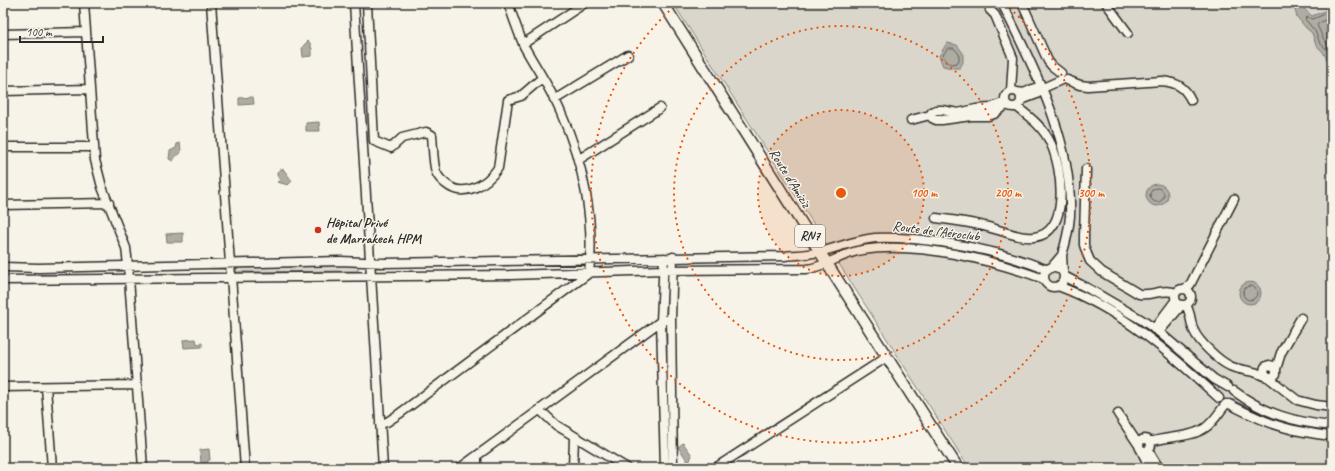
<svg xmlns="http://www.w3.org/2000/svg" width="1335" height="471" font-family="Caveat,sans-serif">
<rect width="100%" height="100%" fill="#f7f3e8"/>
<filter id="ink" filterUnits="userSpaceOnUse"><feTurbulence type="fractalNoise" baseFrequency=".025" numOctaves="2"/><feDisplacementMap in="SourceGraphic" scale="8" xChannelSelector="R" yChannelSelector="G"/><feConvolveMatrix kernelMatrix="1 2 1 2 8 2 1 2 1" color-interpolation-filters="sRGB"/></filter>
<g filter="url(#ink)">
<!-- green -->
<path fill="#dad6cc" stroke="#82807c" d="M673,3H1332V468H969Z
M358,265V271L236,272V266Z"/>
<!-- water -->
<path fill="#afaca4" stroke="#7a7874" d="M1297,3C1303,6 1306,12 1312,16L1332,8V73H1330L1328,61L1323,52L1316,45L1312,33L1306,28L1297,17L1294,7V4Z
M308,41L311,44V48H312V56L303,57L302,47Z
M947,43L957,45L963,53V62L960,68H952L943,66L939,56Z
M253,97L254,104L239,105V98Z
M319,122L320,131H306V123Z
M180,143C183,160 178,150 173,161L169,159L170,151L176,148L177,144Z
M280,169L284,170L292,181L288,185L277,182L280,181L277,175V172Z
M1146 195a11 11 0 1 1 22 0a11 11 0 1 1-22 0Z
M183,233V242H167L166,234Z
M1239 293a11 11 0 1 1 22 0a11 11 0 1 1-22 0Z
M196,339L197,344L202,343V347L184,348L183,340Z
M683,443L692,455L689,463L678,447Z
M209,449L210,460H208V462L201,463L200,450Z"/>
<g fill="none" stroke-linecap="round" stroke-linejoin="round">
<!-- shore -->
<path stroke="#605f5b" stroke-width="1" d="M1332,11L1313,19L1307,17L1305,19L1315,31L1320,43L1327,50L1332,61
M1332,17L1319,23L1317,25L1324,40L1332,49
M948,48H954L959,54V60L957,63L952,64L946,62L943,56Z
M1150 195a7 7 0 1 1 14 0a7 7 0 1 1-14 0Z
M1243 293a7 7 0 1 1 14 0a7 7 0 1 1-14 0Z"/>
<defs>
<path id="minor" d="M84,3L95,160L102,187L126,248L128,265L143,468
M211,3L245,468
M354,3L383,468
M1002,3C1034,69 1073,140 1070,216C1069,229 1066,242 1062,255
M1022,3L1048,61L1052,66L1061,73
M1106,3L1128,33
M367,4L374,141L391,148L402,138L426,132L432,135C433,145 433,163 436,172C438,177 442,181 446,184C464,199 487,184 498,168L508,100L521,96L542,78
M990,10L995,15L1013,58L1011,91
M3,34L86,32
M523,44L585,3
M1067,80L1080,85L1088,86L1162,81C1177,83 1184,86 1191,100
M1005 99a8 8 0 1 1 16 0a8 8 0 1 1-16 0Z
M3,91L90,89
M1017,92L1024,93L1035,88H1043L1061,80
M554,100L628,55
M1021,100L1037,94L1043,88
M1005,102L990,108L976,109L958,113L942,110H936L932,112L930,115L932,118L936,120H942L971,116H988L994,114L1006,105
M911,120L930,115
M3,147H94
M578,160L660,108
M1086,169L1084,235V245L1087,254L1090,261L1102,272L1139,294C1152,296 1163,288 1176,293
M3,205L109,203
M936,218C952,220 968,222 984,226C999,229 1019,239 1034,237C1071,233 1062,168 1051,144C1044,128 1031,118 1017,107
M673,257L671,318L673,468
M664,258L661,321L665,468
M3,267L39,268L341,261L385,263L785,256C796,255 808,255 819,252C838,248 854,240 875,238C888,237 901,238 914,239C960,243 1005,253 1048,270
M1044 277a10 10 0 1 1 20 0a10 10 0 1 1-20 0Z
M1051,268L1062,255L1063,272
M1064,276L1089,289L1142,320L1159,332L1214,379L1228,387
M3,280L511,275L663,270L807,269C826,267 842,253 862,250C917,241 993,260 1044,279
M1058,286C1121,309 1171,354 1219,398
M1175 297a8 8 0 1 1 16 0a8 8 0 1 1-16 0Z
M1184,289L1190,285L1234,199
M1186,305C1192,316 1190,323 1194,331C1199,342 1219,361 1230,366C1238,370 1248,370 1257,373C1263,376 1271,380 1276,374V369L1273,366L1269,365L1265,367L1264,371L1267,377
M1154,329L1175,301
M1159,332L1181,306
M1276,369L1281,353L1301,318
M1269,378L1297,400L1316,405L1332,407
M3,387L137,385
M46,387L52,468
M1234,391C1265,414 1294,422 1332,426
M1229,404C1247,413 1264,422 1283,427C1299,432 1315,434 1332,436
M540,410L556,425L627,468
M1118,414L1138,444
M380,424L387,422L399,414L589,273C595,219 583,162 561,113C551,89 536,68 524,46C518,32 513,17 508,3
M1139 445a6 6 0 1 1 12 0a6 6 0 1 1-12 0Z
M1150,442C1167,436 1190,438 1205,428C1214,422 1219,412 1226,404
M1141,450L1150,468
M1148,450L1159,468
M460,468L661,321L671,318
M477,468V456
M573,468L574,437
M715,468L887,357"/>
<path id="major" d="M663,3L835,276L958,468"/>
</defs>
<!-- minor casing -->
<use href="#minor" stroke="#2b2b2b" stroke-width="11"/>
<!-- major casing -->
<use href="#major" stroke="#2b2b2b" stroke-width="13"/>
<!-- minor -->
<use href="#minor" stroke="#f7f3e8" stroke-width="8"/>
<!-- major -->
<use href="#major" stroke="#f7f3e8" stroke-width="10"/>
</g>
</g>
<!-- distance rings -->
<circle cx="841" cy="193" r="83" fill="#e8590c" fill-opacity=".12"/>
<g fill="none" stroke="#e8590c" stroke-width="2" stroke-dasharray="2 4">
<circle cx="841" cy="193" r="83"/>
<circle cx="841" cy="193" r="167"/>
<path d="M1005 4A250 250 0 1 1 677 4"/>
</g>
<!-- markers -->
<circle fill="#c8321e" stroke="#f7f3e8" stroke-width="1.5" cx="318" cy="230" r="4"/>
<g text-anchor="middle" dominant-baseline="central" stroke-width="3" stroke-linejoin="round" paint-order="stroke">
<!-- shield labels -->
<rect fill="#f7f3e8" stroke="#686764" stroke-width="1" x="795" y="225" width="30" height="22" rx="3"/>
<g font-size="13" font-weight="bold" fill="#2b2b2b">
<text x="810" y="236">RN7</text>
</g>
<!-- street labels -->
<g font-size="14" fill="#2b2b2b" stroke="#f7f3e8">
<text transform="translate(790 178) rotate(58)">Route d'Amiziz</text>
<text transform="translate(936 231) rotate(7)">Route de l’Aéroclub</text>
</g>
<!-- poi labels -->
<g font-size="14" font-weight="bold" fill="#2b2b2b" stroke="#f7f3e8" text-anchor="start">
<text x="326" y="222">Hôpital Privé<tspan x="326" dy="16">de Marrakech HPM</tspan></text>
</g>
</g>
<circle cx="841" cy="193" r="6" fill="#e8590c" stroke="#f7f3e8" stroke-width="2"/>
<g font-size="12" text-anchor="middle" font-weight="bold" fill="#e8590c" stroke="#f7f3e8" stroke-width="3" stroke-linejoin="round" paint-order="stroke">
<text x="924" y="197">100 m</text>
<text x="1008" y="197">200 m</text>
<text x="1091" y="197">300 m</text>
</g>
<!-- margin -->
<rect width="1335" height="471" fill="none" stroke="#f7f3e8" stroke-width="16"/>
<rect x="8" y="8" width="1319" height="455" fill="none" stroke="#2b2b2b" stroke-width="1.5" filter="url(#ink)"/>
<!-- scale -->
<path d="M20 36v6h83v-6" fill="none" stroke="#2b2b2b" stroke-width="2"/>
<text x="26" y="36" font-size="12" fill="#2b2b2b" stroke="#f7f3e8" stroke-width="3" paint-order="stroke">100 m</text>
</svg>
